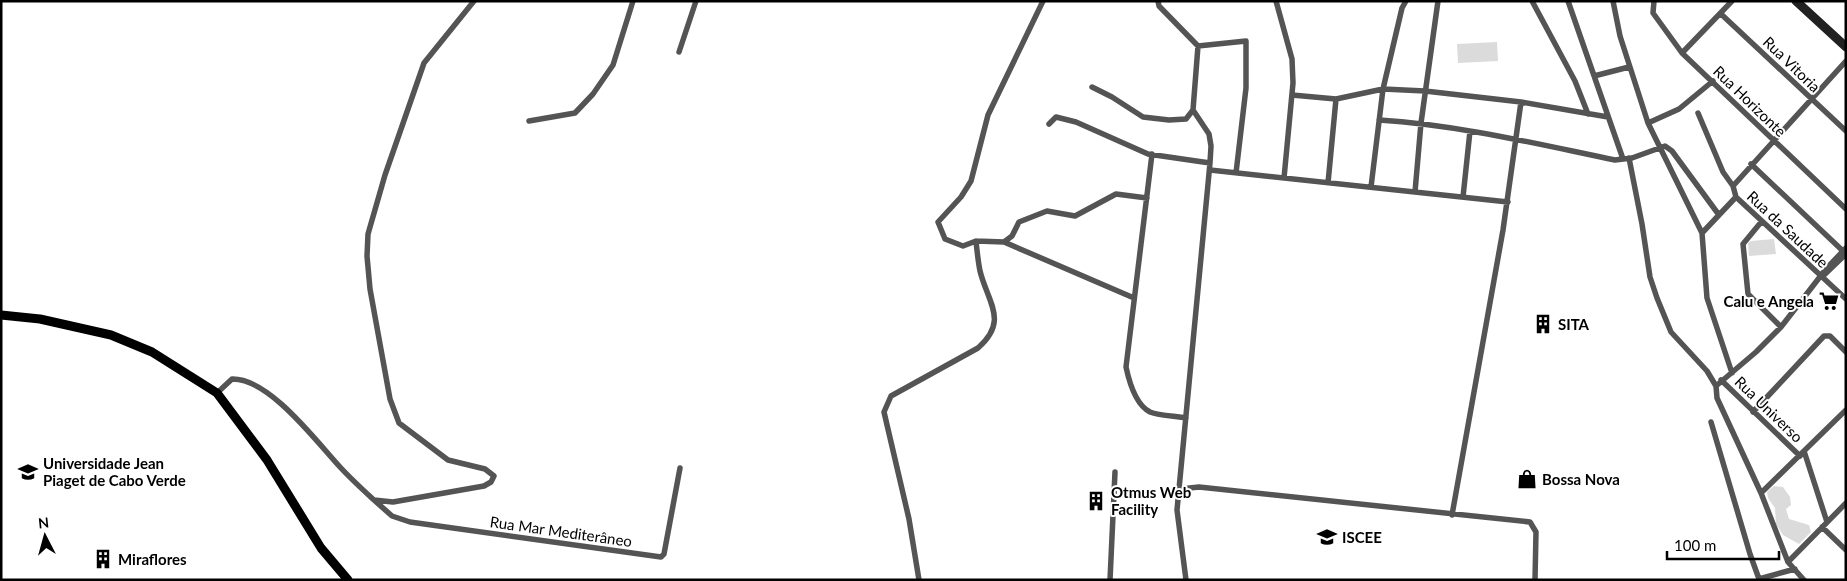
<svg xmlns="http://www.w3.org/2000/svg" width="1847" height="581" font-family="Lato,sans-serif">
<rect width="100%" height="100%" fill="#fff"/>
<!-- green -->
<path fill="#dbdbdb" d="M1497,42L1498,61L1458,63L1457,44Z
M1774,239L1776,254L1749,256L1748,243L1751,241Z
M1774,486L1783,487L1790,497L1791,505L1786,509L1789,519L1809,525L1811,532L1799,544L1783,535L1776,524L1775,508L1768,498L1767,492Z"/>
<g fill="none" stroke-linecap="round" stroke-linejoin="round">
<!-- street -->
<path stroke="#545454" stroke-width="5.5" d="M1043,1L988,115L971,181L961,197L938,222L945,239L963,246L976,241L1004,242L1012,236L1019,222L1047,211L1075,216L1116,194L1147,198
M1158,1L1159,6L1198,46L1193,110L1209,134L1211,146L1210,163
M1276,1L1292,59L1293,83L1284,178
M1532,1L1575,81L1588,114
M1568,1L1623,159
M1613,1L1620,36L1648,123L1702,233L1707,298L1732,373
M1654,1L1653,13L1682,53L1846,209
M1721,14L1846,131
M1198,46L1246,41V88L1236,173
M679,52L696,1
M1682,53L1732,1
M1594,76L1629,67
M1092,87L1112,97L1143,117L1169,120L1186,119L1193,110
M1292,95L1336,99L1383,89L1425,91L1521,102L1608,117
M1698,113L1723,172L1733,186
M1379,120C1459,125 1537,144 1615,160L1632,158L1665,146L1672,151L1719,215
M529,121L575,113L593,94L613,65L633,1
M1648,123L1679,109L1713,81
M1049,124L1056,117L1076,122L1148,154L1210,163L1177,510L1186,580
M1152,154L1126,367C1129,381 1136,405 1150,412C1160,416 1176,416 1186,418
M1629,158L1642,224L1650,277L1657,298L1671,332L1707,371L1716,386
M1751,164L1843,251
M1210,170L1508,202
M1328,183L1336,99
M1371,187L1383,89L1402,8L1406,1
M1415,192L1421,123L1438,1
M1463,197L1470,131
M1736,197L1846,299
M1762,221L1743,244L1748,294L1781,327
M1702,233L1736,197L1733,186L1846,61
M1004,242L1134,298
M1823,276L1846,254
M1721,380L1800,456
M217,393L232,379C269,378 316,441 340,467C351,479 362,489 374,500L393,502L484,486L491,482L494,476L485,469L448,460L399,423L390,399L370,289L367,256L368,234L385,175L424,63L474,1
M1753,412L1824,336H1830L1846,352
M1711,422L1750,554L1759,579L1795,569
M1804,451L1827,522
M1180,489L1199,487L1530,522L1536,532L1535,580
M1761,493L1846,410
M374,500L392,516L410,522L661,557L664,554L680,468
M1452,515L1503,230L1521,102
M1822,527L1846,550
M1788,562L1846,503
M919,580L909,519L884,412L891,396L978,348C1009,321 988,303 980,271C978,261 977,251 976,241
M1110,580L1115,472
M1804,580L1788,562L1761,493L1717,398L1716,386L1756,352L1781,327L1826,269L1846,248"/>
<!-- secondary -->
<path stroke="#212121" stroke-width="9" d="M1796,1L1846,47"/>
<!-- primary -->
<path stroke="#000" stroke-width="9" d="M1,315L40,319L111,335L152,352L217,393L267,460L321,548L348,580"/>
</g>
<!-- icons -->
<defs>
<symbol id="supermarket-bare" viewBox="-9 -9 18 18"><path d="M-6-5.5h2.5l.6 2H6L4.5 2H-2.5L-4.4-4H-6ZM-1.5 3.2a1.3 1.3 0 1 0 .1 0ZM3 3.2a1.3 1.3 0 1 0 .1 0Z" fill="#000" stroke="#fff" stroke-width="2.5" paint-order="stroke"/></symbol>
<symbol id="building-bare" viewBox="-9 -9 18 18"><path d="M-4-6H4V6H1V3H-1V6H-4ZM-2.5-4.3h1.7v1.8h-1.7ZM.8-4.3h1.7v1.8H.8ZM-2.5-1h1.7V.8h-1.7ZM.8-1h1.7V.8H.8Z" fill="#000" stroke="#fff" stroke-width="2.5" paint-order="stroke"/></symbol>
<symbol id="university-bare" viewBox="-9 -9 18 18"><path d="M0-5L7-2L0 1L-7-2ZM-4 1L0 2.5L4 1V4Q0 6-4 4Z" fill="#000" stroke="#fff" stroke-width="2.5" paint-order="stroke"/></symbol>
<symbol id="shop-bare" viewBox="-9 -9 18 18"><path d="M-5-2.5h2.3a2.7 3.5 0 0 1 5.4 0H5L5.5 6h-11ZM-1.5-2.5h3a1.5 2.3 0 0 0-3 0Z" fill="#000" stroke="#fff" stroke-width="2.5" paint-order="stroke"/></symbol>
</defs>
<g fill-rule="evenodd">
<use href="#supermarket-bare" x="1815" y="287" width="28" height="28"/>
<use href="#building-bare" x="1529" y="310" width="28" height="28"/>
<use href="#university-bare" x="14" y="458" width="28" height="28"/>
<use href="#shop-bare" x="1513" y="465" width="28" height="28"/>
<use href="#building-bare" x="1082" y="487" width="28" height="28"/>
<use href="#university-bare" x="1313" y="523" width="28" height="28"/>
<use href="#building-bare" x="89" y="545" width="28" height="28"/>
</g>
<g text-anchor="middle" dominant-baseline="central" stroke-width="4" stroke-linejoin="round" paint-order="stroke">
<!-- street labels -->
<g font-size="15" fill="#000" stroke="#fff">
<text transform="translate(1792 64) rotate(44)">Rua Vitoria</text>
<text transform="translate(1750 101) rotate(44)">Rua Horizonte</text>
<text transform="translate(1788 229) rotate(43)">Rua da Saudade</text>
<text transform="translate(1769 409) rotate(44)">Rua Universo</text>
<text transform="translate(561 531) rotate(8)">Rua Mar Mediterâneo</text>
</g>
<!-- poi labels -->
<g font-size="15" font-weight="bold" fill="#000" stroke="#fff" text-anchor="start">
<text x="1814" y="301" text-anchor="end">Calu e Angela</text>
<text x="1558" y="324">SITA</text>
<text x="43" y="463">Universidade Jean<tspan x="43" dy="17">Piaget de Cabo Verde</tspan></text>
<text x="1542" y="479">Bossa Nova</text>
<text x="1111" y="492">Otmus Web<tspan x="1111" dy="17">Facility</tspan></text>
<text x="1342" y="537">ISCEE</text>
<text x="118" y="559">Miraflores</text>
</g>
</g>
<!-- border -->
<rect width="1847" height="581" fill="none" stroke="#000000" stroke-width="5"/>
<!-- north arrow -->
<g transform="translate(45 536) rotate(354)" stroke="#ffffff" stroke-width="4" paint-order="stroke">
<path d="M0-4L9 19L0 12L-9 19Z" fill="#000000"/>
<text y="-8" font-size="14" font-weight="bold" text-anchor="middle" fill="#000000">N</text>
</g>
<!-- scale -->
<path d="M1667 551v8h112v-8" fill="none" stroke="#000000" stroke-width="2.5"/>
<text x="1674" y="551" font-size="15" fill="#000000" stroke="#ffffff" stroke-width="4" paint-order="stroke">100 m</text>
</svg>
